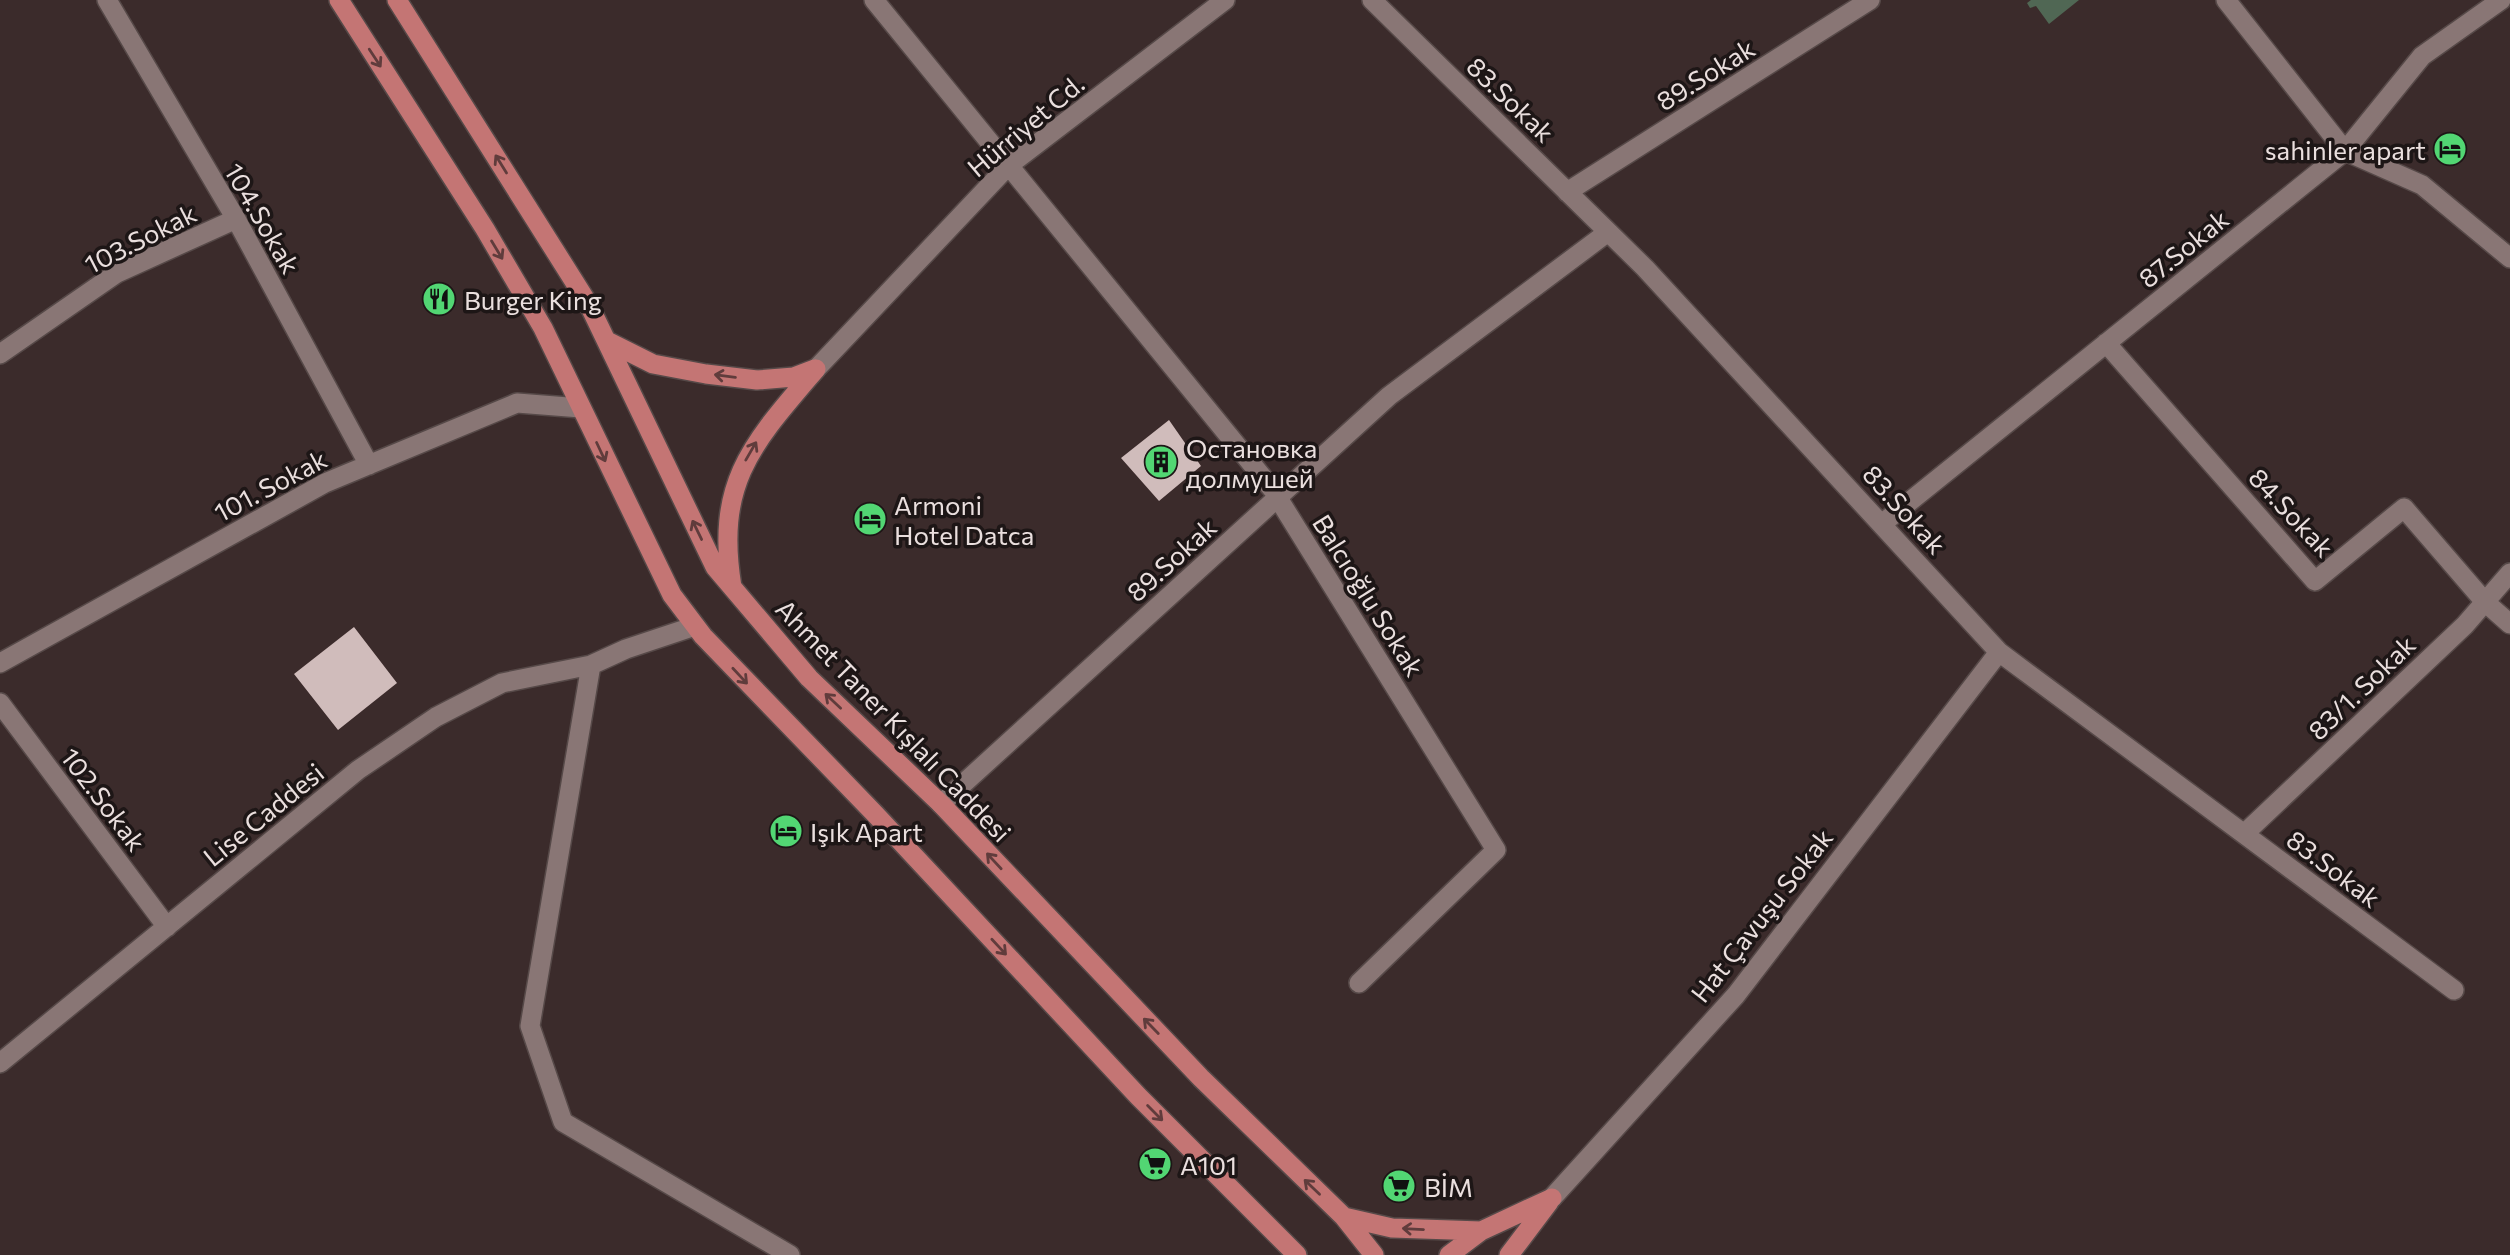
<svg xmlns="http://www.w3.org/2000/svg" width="2510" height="1255" font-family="Commissioner,sans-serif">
<rect width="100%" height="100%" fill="#3b2b2b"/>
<!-- water -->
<path fill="#506754" d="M2031,0H2079L2049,24L2036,6L2030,8L2027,3Z"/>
<!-- building -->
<path fill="#d0bcbb" d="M1169,420L1201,466L1159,501L1121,458Z
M354,627L397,683L338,730L294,674Z"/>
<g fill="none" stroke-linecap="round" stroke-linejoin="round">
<defs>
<path id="minor" d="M107,0L236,219L369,465
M874,0L1273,490L1496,850L1359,983
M1372,0L1645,268L1999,652L2454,990
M2226,0L2345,151L2422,185L2510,258
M1567,192L1870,0
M2106,343L2315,581L2404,508L2485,602L2510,624
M0,354L117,273L236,219
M816,369L1008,166L1225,0
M1883,523L2345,151L2422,56L2501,0
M695,626L626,649L591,665L530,1026L563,1122L790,1255
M0,663L325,483L517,403L581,408
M0,703L167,927
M941,804L1389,396L1608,232
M2244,834L2465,625L2510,573
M0,1063L358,770L436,717L502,683L591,665
M1552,1198L1736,995L1999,652"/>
<path id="primary" d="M339,0L485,229L543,328L672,595L703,636L875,814L1138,1096L1297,1255
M397,0L589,305L715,567L809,678L941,804L1201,1078L1344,1217L1374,1255
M607,341L653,364L706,374L757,380L794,377L815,369
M732,587C715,482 752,444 816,369
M1344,1217L1392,1228L1481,1231
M1449,1255L1481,1231L1552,1198
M1509,1255L1549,1202"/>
</defs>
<!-- minor casing -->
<use href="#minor" stroke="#564948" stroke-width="22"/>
<!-- primary casing -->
<use href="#primary" stroke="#564948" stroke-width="22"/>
<!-- minor -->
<use href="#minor" stroke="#897675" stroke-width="19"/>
<!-- primary -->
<use href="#primary" stroke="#c47574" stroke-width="19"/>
</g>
<!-- one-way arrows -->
<defs><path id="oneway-shaft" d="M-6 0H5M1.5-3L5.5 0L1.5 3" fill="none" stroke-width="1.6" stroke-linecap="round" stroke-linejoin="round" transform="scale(1.75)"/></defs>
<g stroke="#603c3c">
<use href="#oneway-shaft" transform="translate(375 58) rotate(57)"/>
<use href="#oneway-shaft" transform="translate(501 164) rotate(-122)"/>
<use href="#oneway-shaft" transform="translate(497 250) rotate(59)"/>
<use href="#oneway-shaft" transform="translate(725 376) rotate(-173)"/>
<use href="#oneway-shaft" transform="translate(751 451) rotate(-60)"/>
<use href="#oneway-shaft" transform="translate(601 452) rotate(65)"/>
<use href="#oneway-shaft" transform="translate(697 530) rotate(-116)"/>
<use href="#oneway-shaft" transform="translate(740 676) rotate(47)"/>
<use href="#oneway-shaft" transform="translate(833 701) rotate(-137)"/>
<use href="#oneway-shaft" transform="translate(994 861) rotate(-133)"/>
<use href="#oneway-shaft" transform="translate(999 947) rotate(47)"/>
<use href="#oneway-shaft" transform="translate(1151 1026) rotate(-134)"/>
<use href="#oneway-shaft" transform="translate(1155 1113) rotate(45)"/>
<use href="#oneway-shaft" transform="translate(1312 1187) rotate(-136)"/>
<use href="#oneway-shaft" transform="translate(1413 1229) rotate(-177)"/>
</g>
<!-- icons -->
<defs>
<symbol id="hotel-disc" viewBox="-11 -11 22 22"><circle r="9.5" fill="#52d673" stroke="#1d1616"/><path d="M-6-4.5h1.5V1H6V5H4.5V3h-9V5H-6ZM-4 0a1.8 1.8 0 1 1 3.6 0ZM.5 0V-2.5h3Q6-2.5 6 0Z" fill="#111"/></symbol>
<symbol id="restaurant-disc" viewBox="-11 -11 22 22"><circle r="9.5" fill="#52d673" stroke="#1d1616"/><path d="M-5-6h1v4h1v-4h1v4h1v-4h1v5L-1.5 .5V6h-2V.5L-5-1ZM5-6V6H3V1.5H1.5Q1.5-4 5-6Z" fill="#111"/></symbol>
<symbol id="building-disc" viewBox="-11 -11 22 22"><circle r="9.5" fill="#52d673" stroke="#1d1616"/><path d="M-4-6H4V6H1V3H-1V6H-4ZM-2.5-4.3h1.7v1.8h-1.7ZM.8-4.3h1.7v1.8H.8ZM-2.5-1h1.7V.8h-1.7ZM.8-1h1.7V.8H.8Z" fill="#111"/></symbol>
<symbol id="supermarket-disc" viewBox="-11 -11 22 22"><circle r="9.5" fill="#52d673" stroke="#1d1616"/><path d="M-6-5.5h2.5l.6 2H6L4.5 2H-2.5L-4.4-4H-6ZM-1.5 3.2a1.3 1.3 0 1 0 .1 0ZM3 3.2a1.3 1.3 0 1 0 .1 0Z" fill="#111"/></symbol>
</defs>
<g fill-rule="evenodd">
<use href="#hotel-disc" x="2431" y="130" width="38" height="38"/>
<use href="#restaurant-disc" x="420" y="280" width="38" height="38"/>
<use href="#building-disc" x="1142" y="443" width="38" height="38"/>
<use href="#hotel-disc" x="851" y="500" width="38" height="38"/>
<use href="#hotel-disc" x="767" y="812" width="38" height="38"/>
<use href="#supermarket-disc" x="1136" y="1145" width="38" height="38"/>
<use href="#supermarket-disc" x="1380" y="1167" width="38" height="38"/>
</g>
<g text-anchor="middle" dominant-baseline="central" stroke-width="7" stroke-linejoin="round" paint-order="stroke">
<!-- street labels -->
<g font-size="26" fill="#eadfde" stroke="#1d1616">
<text transform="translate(1705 74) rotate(-32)">89.Sokak</text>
<text transform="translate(1511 99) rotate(44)">83.Sokak</text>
<text transform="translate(1025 125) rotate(-40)">Hürriyet Cd.</text>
<text transform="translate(263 218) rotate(60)">104.Sokak</text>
<text transform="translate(140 238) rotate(-27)">103.Sokak</text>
<text transform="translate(2183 248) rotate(-39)">87.Sokak</text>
<text transform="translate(270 485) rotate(-28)">101. Sokak</text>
<text transform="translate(1905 509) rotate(48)">83.Sokak</text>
<text transform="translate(2292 512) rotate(47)">84.Sokak</text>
<text transform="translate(1171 559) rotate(-42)">89.Sokak</text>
<text transform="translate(1369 595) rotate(58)">Balcıoğlu Sokak</text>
<text transform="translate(2361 687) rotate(-44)">83/1. Sokak</text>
<text transform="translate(894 720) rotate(46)">Ahmet Taner Kışlalı Caddesi</text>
<text transform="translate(104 799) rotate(53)">102.Sokak</text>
<text transform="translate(263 814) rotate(-39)">Lise Caddesi</text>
<text transform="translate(2334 868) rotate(37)">83.Sokak</text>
<text transform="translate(1761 915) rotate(-52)">Hat Çavuşu Sokak</text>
</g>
<!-- poi labels -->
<g font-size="26" fill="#eadfde" stroke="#1d1616" text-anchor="start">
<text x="2426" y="149" text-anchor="end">sahinler apart</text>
<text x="464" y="299">Burger King</text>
<text x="1186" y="447">Остановка<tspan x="1186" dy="30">долмушей</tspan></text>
<text x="894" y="504">Armoni<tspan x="894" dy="30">Hotel Datca</tspan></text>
<text x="810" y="831">Işık Apart</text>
<text x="1180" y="1164">A101</text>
<text x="1424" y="1186">BİM</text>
</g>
</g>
</svg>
